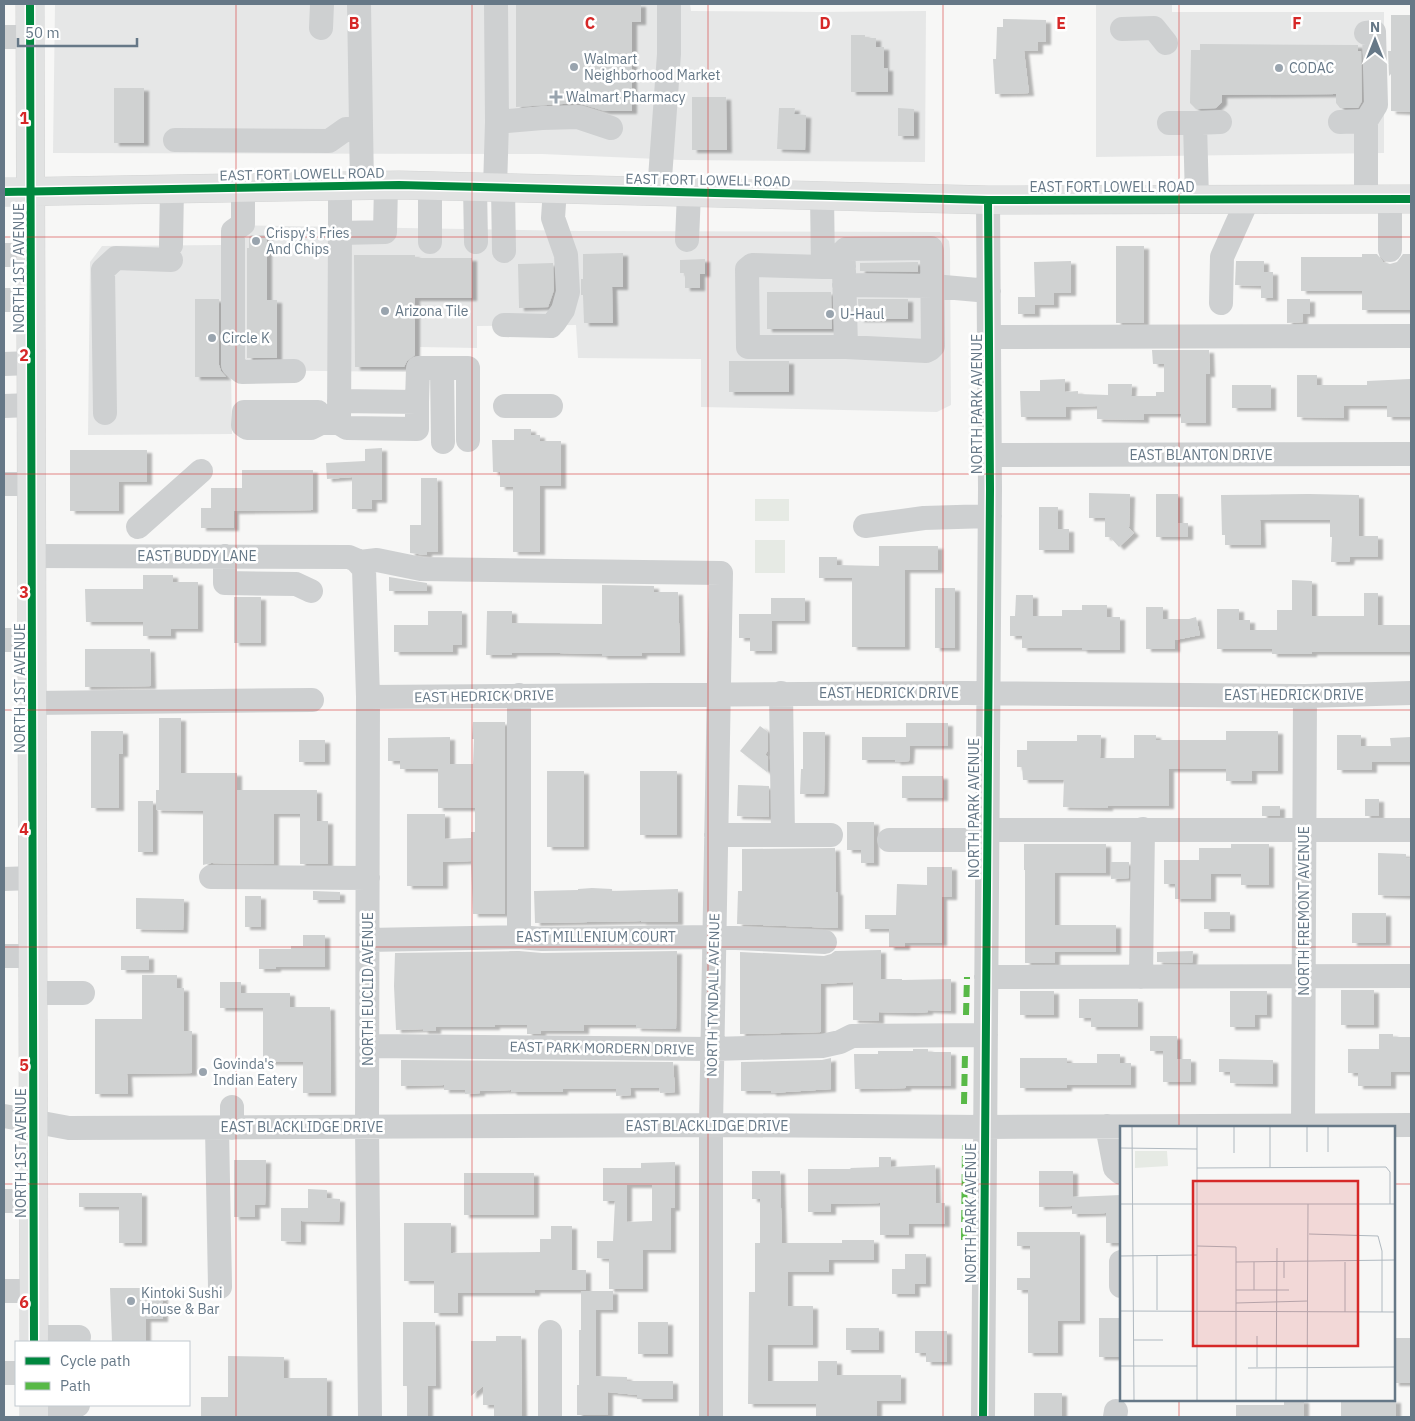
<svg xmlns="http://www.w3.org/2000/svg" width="1415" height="1421" font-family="'IBM Plex Sans',sans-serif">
<defs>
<filter id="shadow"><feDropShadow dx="5" dy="3" stdDeviation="1" flood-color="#0004"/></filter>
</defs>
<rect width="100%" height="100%" fill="#f7f7f6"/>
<!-- built -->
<path fill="#e6e7e7" d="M55,4H690L691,11L819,12L926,11L925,162L681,160L542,154L53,153Z
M1096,4H1172V12H1384V153L1096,157Z
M224,225L580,231L940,232L949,241L950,249L951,405L937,412L701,407V359L578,358L576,325L477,326V348L420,347L419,366L413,372L231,370L232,434L88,435L90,262L102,246L222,245Z"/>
<!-- green -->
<path fill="#e6eae4" d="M755,499H789V521H755Z
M755,540H785V573H755Z"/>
<!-- building -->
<path fill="#d0d2d2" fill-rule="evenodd" filter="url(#shadow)" d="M516,4H641V22H632V111H605L578,103L516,107Z
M1391,15H1411V112L1391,111V74L1389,76L1388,51H1391Z
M1003,19L1046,20V42H1038V51H1024L1029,93L995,94L993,59H996L997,27H1003Z
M851,35H865V38H876V47H884V68H888V92H851Z
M1200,44L1358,45V51H1361L1362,101L1358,108H1340L1336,103V94L1222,95V102L1216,108L1196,109L1190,103L1191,50H1200Z
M114,88H144V143H114Z
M692,97H726L727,150H692Z
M779,108H795L794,114L806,115L805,150L777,149Z
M898,108L914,109V136H898Z
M251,235H267V300H277V358H247V248H249V237Z
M1116,246H1144V323H1116Z
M623,253V287H612L613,323H584L583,295H581V279H583V254Z
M1362,254H1377L1383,262L1390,264L1397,262L1403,254H1411V310H1362V291H1301V257H1362Z
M354,255H415V258H472V298H415V355L407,361L404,367H355Z
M705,259V274H700V288H685V273H680V260Z
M1071,261V293H1054V305H1035V314H1018V297H1035L1034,262Z
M1236,261H1264V272H1273V298H1261V286L1235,285Z
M918,262V272L860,271V263Z
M553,263L554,290L548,307L519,308L518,264Z
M767,292H831L832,329H767Z
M195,299H219V365L221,371L226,377H195Z
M858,299H908V319H859Z
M1287,299H1310V314H1303V322L1287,323Z
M1152,350H1209L1210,374H1206V423H1181V414H1144V420L1097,419V406L1066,407V417H1021L1020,391H1040V380L1065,379V392L1078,391V394L1108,395V384H1132L1131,396H1156V392H1164V364H1153Z
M729,361H789V392H729Z
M1297,375H1317V385H1367V381L1410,379V417H1387V406H1344V418L1297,417Z
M1232,385H1271V408H1232Z
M514,429H531V435H540V441H561V486H540V552H513V487H500V472H493L492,440H514Z
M382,448V500H372V509H352V477L327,479L326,463L365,461V449Z
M70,450H147V482H119V511H70Z
M242,470H313V510L234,511V528H201V508H211V488H242Z
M421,478H437L438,552H427V555L410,553V525H421Z
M1089,493L1130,494L1129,528L1134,533L1119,547L1110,537H1105V518H1089Z
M1156,494H1178V523H1188V537H1156Z
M1309,494L1359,495V536H1378V557H1350L1349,562H1331L1332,537H1330V520H1260L1261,545H1225V535H1222L1221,495Z
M1039,507H1058V529H1069V550H1039Z
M879,546H938V570H905V647H852V578H819V557H837V565L879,566Z
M143,575H173V582H198V629H171V636H143V622H86L85,589H143Z
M389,577L427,583V591H389Z
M1292,580L1312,581V616H1364V593H1378V625H1411V652H1312V654H1272V649H1217V609H1239V620H1250V630H1277V610H1292Z
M602,585L654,586V592H678L680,653H642V656H602V654L559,653H512V655H486L487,611H512V623L602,624Z
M935,588H955V648H935Z
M1016,595H1033V616H1062V610H1082V605H1107V617H1120V650H1082V648H1022V636H1010V616H1015Z
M234,597H261V643H234Z
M771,598H805V621H772V651H750V638H739V614H771Z
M1146,607H1163V619H1189L1196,617L1200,635L1175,640V649H1146Z
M428,611H462V645H453V652H394V625H428Z
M85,649H150L151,686L85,687Z
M159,718H181V773H237V790H317V821H328V864H300V814H274V864L211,863L203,865V811L156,810V790H159Z
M473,722H505V914H473L471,861L443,862V886H407V814H445V839L471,838V832H475V808H438V769H400V761H388V738L450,737V764H473L474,739H472Z
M906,723H948V746H910L909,761L896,762L895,760H862V737H906Z
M760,726L768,732V750L765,755L768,757V771L767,772L740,751Z
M91,731H123V754H119V808H91Z
M1226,731H1278V771H1252V781H1226V769H1169V806H1108V808L1063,807L1064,780H1023L1022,767H1017V750H1027V741H1077V735H1101L1100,758H1134V735H1156V740H1226Z
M803,732H825L824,794H800L801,769H803Z
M1337,735H1361V746H1391L1390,738L1411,737V762H1372V770H1337Z
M299,740H325V762H299Z
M547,771H584V847H547Z
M640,771H677V835H640Z
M902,776H943V798H902Z
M738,785L769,786V817L737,816Z
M1365,799H1379V816H1365Z
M138,801H153V852H138Z
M1262,806H1280V816H1262Z
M847,822H874V863H861V850H847Z
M1024,844H1106V873H1055V925H1116V952H1055V963H1025V870H1024Z
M1231,844H1269V885H1241V874H1211V899H1175V884H1164V860H1199V848H1231Z
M835,848L836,892H838V928L737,924L738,891H742V849Z
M1378,853L1406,854V858L1411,859V896L1378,895Z
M1111,862H1129V878L1111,879Z
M927,867H952V897H942V943H905V947H889V929H865V915H896L897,884L927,885Z
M592,888L612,889V891L678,889V922H641V921L535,923L534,891L578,890V889Z
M313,891L340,892V900H313Z
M245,896H261V927H245Z
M136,898L184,899L183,930L136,929Z
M1204,912H1230V929H1204Z
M1352,913H1386V943H1352Z
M303,935H325V967H276V969H259V949H291V946H303Z
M881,950V979H902V980L951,979V1011L928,1010V1012L910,1013L879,1012V1021L853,1020V982L821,984V1032L740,1034V952L824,956L831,954L835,951Z
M519,951L542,953L677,951L676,1029L636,1028V1025H584V1031H541V1034H527V1025H495V1027H436V1031H423V1029L396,1030L394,986L395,953Z
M1193,951L1192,963L1157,962V952Z
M121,956H149V970H121Z
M142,975H177V988H184V1031H192V1073L127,1074L128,1094H95V1019H142Z
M220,982H241V993H290V1007H330L331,1093H303V1062H263V1008H220Z
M1341,990H1374V1025H1341Z
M1020,991H1054V1015H1020Z
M1230,991H1267V1015H1255V1027H1230Z
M1079,999H1138V1027H1091V1018H1079Z
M1379,1034H1393V1037H1411V1072H1391V1086H1358V1073H1348V1049H1379Z
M1150,1036H1177V1059H1191V1082H1163V1051H1150Z
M913,1049H928V1052H951V1086H906V1088L855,1089L854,1054H878V1051H913Z
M1097,1054H1120V1063H1131V1085H1067V1088H1020V1058H1067V1063H1097Z
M831,1058V1089L771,1093V1091H741V1062L822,1060Z
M1219,1059L1273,1060V1084L1230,1083V1072H1219Z
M401,1060L673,1062L675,1092L660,1093L659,1088H630L631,1095L616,1096V1089H563V1092H512L511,1090L480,1091V1093L465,1094V1090H444V1085L401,1086Z
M879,1157H891V1167L935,1165L936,1203H945V1224H909V1235H880V1203L831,1204V1212H808V1169H851L850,1168L879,1167Z
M234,1160H266L265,1205H255V1217H234Z
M675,1162V1208H671V1250H643V1289H609V1259L597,1258V1241H613L615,1201H603V1168H641V1163ZM627,1185H652V1221L627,1222Z
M752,1171H780L782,1243H842V1240H874V1260H829V1272H788V1306H813V1345H768V1381H818V1361H837V1375H901V1401H877V1417H816V1404H748L749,1292H755V1243H760V1199H752Z
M1039,1171H1073V1197L1121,1195L1120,1243H1106V1213L1072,1214V1206L1039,1207Z
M464,1173H534V1215H464Z
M308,1189L327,1190V1198L340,1199L339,1222L301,1221V1242L281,1241V1208H308Z
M79,1193H142V1243H119V1207H79Z
M404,1223H451V1253L540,1252V1239H551V1226H572V1270H586V1290H535V1293H458V1313H434V1281H404Z
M1017,1232H1080V1321H1058V1353H1028V1290H1017V1278H1030V1246H1017Z
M905,1254H926V1284H915V1294H892V1269H905Z
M110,1288H163V1319H146V1342H112Z
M581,1291H613V1310H596V1376L627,1377V1381H673V1399H637V1395L608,1392V1415H577V1385H579V1330H581Z
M1099,1318H1121V1357H1099Z
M403,1322H435L436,1386H428V1417H407V1386H403Z
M638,1322H668V1354H638Z
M846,1328H879V1350H846Z
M915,1331H947V1362H926V1353H915Z
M496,1336H521L522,1417H494V1405H483V1386L471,1396V1341H496Z
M1395,1338H1411V1383H1394Z
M228,1356L284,1357V1378H327V1417H201V1397H228Z
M1034,1393H1062V1417H1034Z
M1284,1400H1304V1417H1236V1405H1284Z
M1341,1400H1396V1417H1341Z"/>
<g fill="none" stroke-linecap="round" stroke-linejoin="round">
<defs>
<path id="major" d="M30,4L34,1342
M4,192L399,185L988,200L1411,199
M34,1405V1417"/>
</defs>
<!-- major casing -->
<use href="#major" stroke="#d4d5d5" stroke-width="29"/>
<!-- minor -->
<path stroke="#ced0d1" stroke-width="24" d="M359,4L362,186
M321,28L322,4
M1122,29L1154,28L1166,43
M1366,33L1374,32L1376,105L1366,121V199
M4,37H30
M497,122L542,118L578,117L611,128
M1340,122L1366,121
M1169,123H1195
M175,140L329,141L346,129H360
M340,186V233
M430,186V242
M243,187V224L233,231V365L242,372L294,371
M475,187L476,242
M495,188L497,122L496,4
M503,188L504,251
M659,192L669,54V4
M822,196L823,267L752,265L747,269L748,347H846L926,351L930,349L933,346L932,251L931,248L846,249L843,252L844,267H823
M1197,199L1195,123L1220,122
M1390,199V250
M687,240L689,193
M171,245L172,188
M4,255H31
M844,271L846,347
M844,285L933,286L989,291
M4,300H31
M1221,303L1222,257L1248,199
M554,323L563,310L568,292L566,255L553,218L555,189
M504,325L551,326
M989,337L1411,336
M4,364L31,363
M442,368L443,442
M339,401L417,402V429L347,428L339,423
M417,402L418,368H468V440
M4,406L31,405
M505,406H551
M105,413L103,270L116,258L171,260
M321,423L311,428H247L243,425L244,412H318L321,423H339L340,233L385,232L386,185
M990,455L1411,454
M4,484H32
M865,526L924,518L990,516
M138,527L201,471
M33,556L349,557L356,560L364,569L368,697L367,1127L370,1417
M225,556V583L296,584L311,591
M360,562L377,560L421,569L721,573L711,1125V1417
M4,640H33
M781,693L783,835
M368,697L965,693L1305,696L1411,693
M32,703L312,700
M987,830H1411
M716,835H831
M889,840H987
M211,877L368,878
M4,879L33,878
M519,937V695
M368,940L519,937L542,939L714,937L825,942
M4,956H33
M986,977L1411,976
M1141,977L1143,829
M33,993H83
M368,1046L713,1049L822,1046L840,1042L852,1036L986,1035
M4,1116L69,1128L711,1125L984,1127L1411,1125
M1303,1125L1305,696
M1107,1126L1115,1168L1121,1173
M217,1128L220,1287
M232,1128V1107
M4,1201H34
M1121,1262V1286
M4,1291H34
M34,1337H79
M4,1373H16
M51,1417L78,1405
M550,1417V1332
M983,1417L990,489L988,200
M1115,1417L1116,1411"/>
<!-- major -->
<use href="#major" stroke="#e1e2e2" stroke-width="28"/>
<!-- quiet -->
<path stroke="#58b947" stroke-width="6" stroke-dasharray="12 6" stroke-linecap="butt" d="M966,1015L967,977
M964,1104L965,1053
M964,1240L965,1145"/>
<defs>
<path id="cycleway" d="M30,4L34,1342
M4,192L399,185L988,200L1411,199
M983,1417L990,489L988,200"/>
</defs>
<!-- cycleway casing -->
<use href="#cycleway" stroke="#fff" stroke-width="11"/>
<!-- cycleway -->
<use href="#cycleway" stroke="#00873e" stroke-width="8"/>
</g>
<!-- grid -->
<path fill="none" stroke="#d62828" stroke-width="1" stroke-opacity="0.55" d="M236,4V1417M472,4V1417M708,4V1417M943,4V1417M1179,4V1127M4,237H1411M4,474H1411M4,710H1411M4,947H1411M4,1184H1121M1394,1184H1411M1179,1400V1417"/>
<!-- markers -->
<g fill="#99a4ae" stroke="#fff" stroke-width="2">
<circle cx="574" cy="67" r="5"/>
<circle cx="1279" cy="68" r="5"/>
<path d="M553.5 89.5h5v5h5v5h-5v5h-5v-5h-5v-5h5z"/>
<circle cx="256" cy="241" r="5"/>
<circle cx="385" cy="311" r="5"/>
<circle cx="830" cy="314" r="5"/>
<circle cx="212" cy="338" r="5"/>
<circle cx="203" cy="1072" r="5"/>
<circle cx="131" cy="1301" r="5"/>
</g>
<g text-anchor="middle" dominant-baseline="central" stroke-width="5" stroke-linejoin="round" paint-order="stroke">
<!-- poi labels -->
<g font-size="14" fill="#667887" stroke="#fff" text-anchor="start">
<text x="584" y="59">Walmart<tspan x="584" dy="16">Neighborhood Market</tspan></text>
<text x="1289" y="68">CODAC</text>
<text x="566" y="97">Walmart Pharmacy</text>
<text x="266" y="233">Crispy's Fries<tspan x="266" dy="16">And Chips</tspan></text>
<text x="395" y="311">Arizona Tile</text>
<text x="840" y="314">U-Haul</text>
<text x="222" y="338">Circle K</text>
<text x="213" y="1064">Govinda's<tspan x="213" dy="16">Indian Eatery</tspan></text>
<text x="141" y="1293">Kintoki Sushi<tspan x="141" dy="16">House &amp; Bar</tspan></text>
</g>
<!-- street labels -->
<g font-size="14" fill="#667887" stroke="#fff">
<text transform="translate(302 174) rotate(-1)">EAST FORT LOWELL ROAD</text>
<text transform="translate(708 180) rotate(1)">EAST FORT LOWELL ROAD</text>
<text x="1112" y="187">EAST FORT LOWELL ROAD</text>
<text transform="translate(19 268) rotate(-90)">NORTH 1ST AVENUE</text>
<text transform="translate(977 404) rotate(-90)">NORTH PARK AVENUE</text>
<text x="1201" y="455">EAST BLANTON DRIVE</text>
<text x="197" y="556">EAST BUDDY LANE</text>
<text transform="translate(20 688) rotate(-90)">NORTH 1ST AVENUE</text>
<text x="889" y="693">EAST HEDRICK DRIVE</text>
<text x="1294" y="695">EAST HEDRICK DRIVE</text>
<text transform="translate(484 696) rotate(-1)">EAST HEDRICK DRIVE</text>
<text transform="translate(974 808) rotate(-90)">NORTH PARK AVENUE</text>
<text transform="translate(1304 911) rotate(-90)">NORTH FREMONT AVENUE</text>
<text x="596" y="937">EAST MILLENIUM COURT</text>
<text transform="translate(368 989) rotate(-90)">NORTH EUCLID AVENUE</text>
<text transform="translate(713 995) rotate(-89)">NORTH TYNDALL AVENUE</text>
<text transform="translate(602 1048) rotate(1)">EAST PARK MORDERN DRIVE</text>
<text x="707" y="1126">EAST BLACKLIDGE DRIVE</text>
<text x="302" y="1127">EAST BLACKLIDGE DRIVE</text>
<text transform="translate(21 1153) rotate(-90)">NORTH 1ST AVENUE</text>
<text transform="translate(971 1213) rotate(-90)">NORTH PARK AVENUE</text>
</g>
</g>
<!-- overview -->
<g transform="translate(1120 1126)">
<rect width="275" height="275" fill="#f7f7f6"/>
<path d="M15,25H47L48,40L15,42Z" fill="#e6eae4"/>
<path fill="none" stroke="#b0b9c0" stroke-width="1" d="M12,1L14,274M77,1V274M114,1V27M150,1V41M208,1V26M0,22L77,23M187,26V1M77,42L266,41L270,46V78M0,78H275M189,108L258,110L262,125V186M77,120L116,121V274M37,129V184M0,130L77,129M116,136L275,134M164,136V152M116,164H169M134,164V136M116,177L188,175M0,185L275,186M225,186V136M14,214H43M0,240H77M137,241V210M128,242L275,241M156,274L157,122M187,274L188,78"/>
<path fill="#d62828" fill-opacity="0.15" stroke="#d62828" stroke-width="2.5" d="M73,55H238V220H73Z"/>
<rect width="275" height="275" fill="none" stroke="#667887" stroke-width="2.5"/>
</g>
<g font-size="16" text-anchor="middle" font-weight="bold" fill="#d62828" stroke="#fff" stroke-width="5" stroke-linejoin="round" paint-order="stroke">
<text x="354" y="29">B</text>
<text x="590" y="29">C</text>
<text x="825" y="29">D</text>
<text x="1061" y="29">E</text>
<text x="1297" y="29">F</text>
<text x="24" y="124">1</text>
<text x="24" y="361">2</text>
<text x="24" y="598">3</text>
<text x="24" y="835">4</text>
<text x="24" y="1071">5</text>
<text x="24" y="1308">6</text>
</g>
<!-- border -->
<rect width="1415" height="1421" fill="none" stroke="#667887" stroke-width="10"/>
<!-- legend -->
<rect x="15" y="1341" width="175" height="65" fill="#ffffff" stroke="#c2c9cf"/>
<rect x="25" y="1357" width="25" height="8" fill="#00873e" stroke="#c2c9cf"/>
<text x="60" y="1366" font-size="15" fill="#667887">Cycle path</text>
<rect x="25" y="1382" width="25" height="8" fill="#58b947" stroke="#c2c9cf"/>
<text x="60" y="1391" font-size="15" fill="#667887">Path</text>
<!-- north arrow -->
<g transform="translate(1375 40)" stroke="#ffffff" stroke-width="4" paint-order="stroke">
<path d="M0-4L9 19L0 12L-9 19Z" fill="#667887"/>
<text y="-8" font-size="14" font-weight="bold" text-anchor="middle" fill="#667887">N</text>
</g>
<!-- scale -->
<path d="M18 38v8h119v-8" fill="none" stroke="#667887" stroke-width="2.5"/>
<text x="25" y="38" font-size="15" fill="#667887" stroke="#ffffff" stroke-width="4" paint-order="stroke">50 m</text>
</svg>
